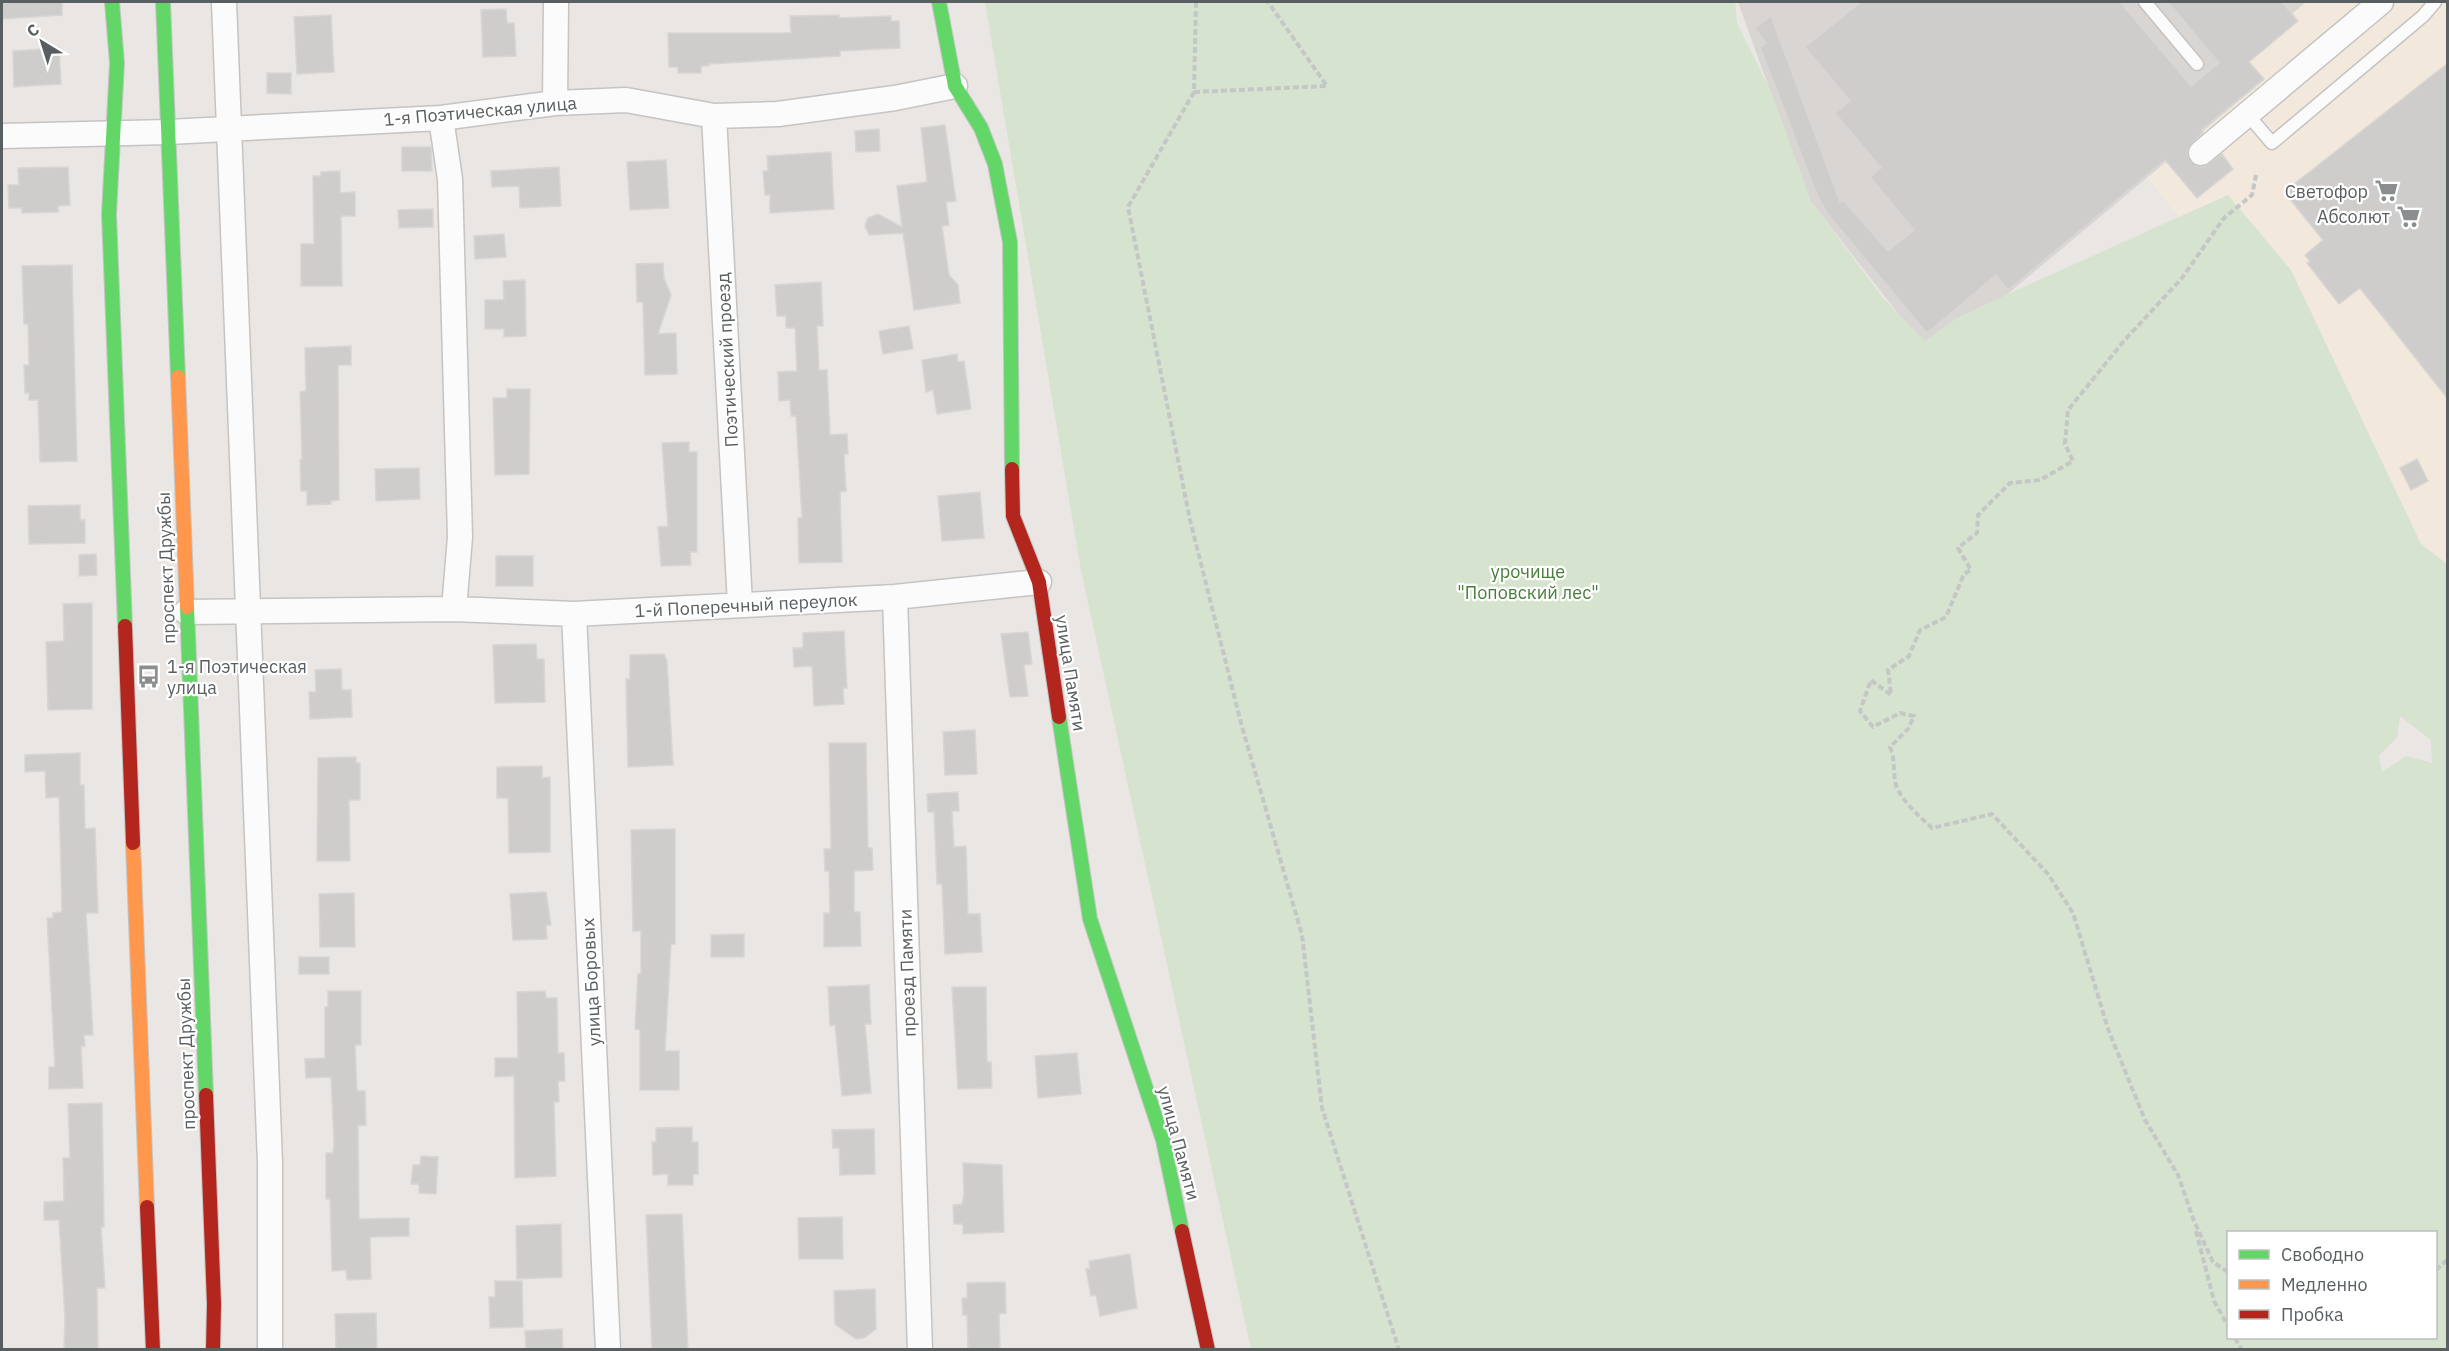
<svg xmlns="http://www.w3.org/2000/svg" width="2449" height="1351" font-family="'IBM Plex Sans',sans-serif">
<rect width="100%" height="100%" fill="#e9e6e3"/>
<!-- commercial -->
<path fill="#f2e8dc" d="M2306,2H2447V610L2403,509L2148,178L2264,80L2242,54Z"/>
<!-- industrial -->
<path fill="#d9d5d3" d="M1738,2H2306L2243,54L2264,80L1932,357L1809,199Z"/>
<!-- green -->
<path fill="#d6e3cf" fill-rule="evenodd" d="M985,2H1735L1737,23L1772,94L1811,201L1882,297L1925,341L1957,318L1997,299L2228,195L2291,270L2421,544L2447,564V1349H1251L1081,570ZM2400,716L2431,740L2432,763L2406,756L2382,772L2379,756L2397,737ZM2228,1232H2436V1338H2228Z"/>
<!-- building -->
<path fill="#cfcdcc" stroke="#d8d5d2" stroke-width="1.5" d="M2,2H62V15L2,19Z
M1861,2H2120L2191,86L2219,63L2168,2H2282L2298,21L2249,62L2264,79L2201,130L2203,132L2188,148L2187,156L2196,166L2204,167L2222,154L2233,169L2197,198L2165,160L2008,290L1996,275L1927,333L1827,213L1817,195L1760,47L1766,43L1755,28L1771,16L1840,202L1843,200L1888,251L1914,230L1870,177L1881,168L1835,113L1850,101L1805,47Z
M506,9L507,23H514L516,56L483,57L481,10Z
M331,15L334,72L297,74L294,17Z
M839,15V18L891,16V21H899L900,48L840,51V56L709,64V66H701V73H678V67H669L668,33H791L790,16Z
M59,48L61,84L14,87L13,51Z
M2448,63V399L2360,288L2339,304L2307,263L2310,261L2305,255L2323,240L2284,192Z
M267,73H291V94L267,93Z
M945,125L956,201L946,202L949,225L942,226L949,275L958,285L960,303L914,310L903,233L869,235L865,226L868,218L878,214L902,227L897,186L927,182L921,128Z
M879,129L880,151L856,152L855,131Z
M402,147H431L432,171H402Z
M831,152L834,209L770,213V195H765L763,171H768L767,156Z
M666,160L669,208L630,210L627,162Z
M68,167L70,205L58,206V212L22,213V208H9L8,185H19L18,168Z
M559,167L561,206L520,208L519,186L492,187L491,171Z
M340,171V193L355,192V216H341L342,286H301V244H314L313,176H321V172Z
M433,209V227L399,228L398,210Z
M504,234L506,257L475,259L474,236Z
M663,263L664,278L671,295L658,334L676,333L677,374L645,375L643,302H637L636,264Z
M72,265L77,461L40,462L38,400H29V393H25L24,365H29L28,324H24L22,266Z
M525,280L526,336L504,337V329H485V300H504L503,281Z
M821,282L823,326H817L819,370H827L830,435L847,434L848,454H844L846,491L840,492L842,562L799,563L798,518H802L796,416H791L790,400L779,401L778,372L797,371L795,328H786V316H777L775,285Z
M909,326L913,349L883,354L879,331Z
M351,346V365H338L339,500L331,501V504L307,505V491H301L300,460L302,459L300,392L306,391L305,348Z
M957,354L958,362L964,361L971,409L937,414L933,390L926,392L922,360Z
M507,389H530L529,474L495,475L493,398H507Z
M689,442V452H697V552H690L691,565L661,566L658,527L668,526L662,443Z
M2417,459L2428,481L2411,490L2400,468Z
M419,468L420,499L376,501L375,469Z
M980,492L984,538L942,541L938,496Z
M80,505V520H85V543L29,544L28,506Z
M96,554L97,575L79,576V555Z
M496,556H533V586H496Z
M92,603V709L48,710L46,642L64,641L63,604Z
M844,631L847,688H843L844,704L814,706L812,666L794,667L793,648H803V633Z
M1028,632L1032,664L1024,665L1028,696L1010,697L1001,634Z
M536,644L537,659H544L545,702L495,703L493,645Z
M664,654L667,661L673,765L628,767L626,679H630V655Z
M341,669L342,690H351L352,717L310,719L309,692H316L315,670Z
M975,730L977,774L945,775L943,732Z
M829,743H866L868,848H872L873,870L854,871V912H860L861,946L824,947V913H830L829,871H825L824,849H831Z
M80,753V785H84L85,829L95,828L98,913H86L93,1035H84L85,1046H81L83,1088L49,1089V1067H55L47,918H53V913L62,912L59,797L46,798L45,771L25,772V755Z
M356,757V763H360V800H349L350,861H317L318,758Z
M542,766V778L550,777V852L509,853L508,798H497V767Z
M958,792L959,811H952L954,847L966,846L968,914H980L982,952L945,954L942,884H937L934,812H928L927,794Z
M675,829V944H671L665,1051H679V1090H640V1030L635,1029L638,974H641V931H633L631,830Z
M546,892L551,925H546L547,939L513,940L510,894Z
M354,893L355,947H320L319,894Z
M744,934V957H711V935Z
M299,957H329V974H299Z
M869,985L871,1024H865L871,1093L842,1096L835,1025L830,1026L828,987Z
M952,987H986L987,1062H991L992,1088L958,1089Z
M328,991H361V1045H355L357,1091H365L366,1125L358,1126L359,1219L409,1218V1236L370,1237L371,1279L347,1280L346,1270L332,1271L330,1199H326V1153H333L334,1143L331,1077L306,1078L305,1059L325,1058V1007H328Z
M545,991L546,998H557L558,1053H564L565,1081H558L559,1102H554L556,1176L515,1178L514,1076L495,1077V1058H518L517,992Z
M1077,1053L1081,1094L1038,1098L1035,1056Z
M102,1103L104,1227H101L105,1288H97L98,1350H64L65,1318L59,1220H44V1202L64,1201L63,1158H70L68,1104Z
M692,1127V1142H698V1174H693V1185H668V1174L653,1175L652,1142H656V1128Z
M874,1129L875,1174L840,1175L839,1148H833L832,1130Z
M421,1156L438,1157L436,1194L419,1193V1184H411L413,1165H420Z
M963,1163L1002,1165L1004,1232L963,1234V1224H954L953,1205L962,1204L964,1195Z
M682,1214L688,1350H652L646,1215Z
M842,1217L843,1259H799L798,1218Z
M561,1224L562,1277L517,1279L516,1226Z
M1130,1254L1137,1308L1100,1316L1096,1295L1091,1296L1086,1269H1090L1089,1261Z
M495,1281H522L523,1327L490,1328L489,1297H495Z
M1005,1282L1006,1313L999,1314L1000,1350H968L967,1315H963L962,1298H967V1283Z
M875,1289L876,1329L864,1338L856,1339L835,1324L834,1291Z
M376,1313L377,1350H336L335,1314Z
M562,1329L563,1350H526L525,1331Z"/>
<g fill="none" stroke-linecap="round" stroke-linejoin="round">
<defs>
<path id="lane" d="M2145,2L2197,64
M2248,115L2272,143L2423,16L2435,2"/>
<path id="street" d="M224,2L270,1163V1350
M555,103L556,2
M714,116L740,604
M441,118L450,179L460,537L454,609
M2,136L168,132L441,118L555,103L626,100L714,116L778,114L895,98L955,86
M2201,153L2381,2
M895,597L920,1350
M186,612L454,609L574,614L895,597L1039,582
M574,614L608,1350"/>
<path id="fast" d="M112,2L117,63L109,214L125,626
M163,2L178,377
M939,2L955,86L981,128L995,164L1010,242L1012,469
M187,607L206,1095
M1059,717L1090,919L1163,1140L1182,1231"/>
<path id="slow" d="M178,377L187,607
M133,843L147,1207"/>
<path id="jam" d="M1012,469L1013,516L1039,582L1059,717
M125,626L133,843
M206,1095L214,1304L213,1350
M147,1207L153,1350
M1182,1231L1208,1350"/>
</defs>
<!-- lane casing -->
<use href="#lane" stroke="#c5c4c3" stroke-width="15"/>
<!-- street casing -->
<use href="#street" stroke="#c5c4c3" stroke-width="27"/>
<!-- fast casing -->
<use href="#fast" stroke="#c5c5c5" stroke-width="16"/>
<!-- slow casing -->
<use href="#slow" stroke="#c5c5c5" stroke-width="16"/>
<!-- jam casing -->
<use href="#jam" stroke="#c5c5c5" stroke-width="16"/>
<!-- path -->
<path stroke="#c4c7c5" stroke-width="4" stroke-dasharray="6 3" stroke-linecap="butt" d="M1196,2L1194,92L1327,86L1268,2
M1194,92L1128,207L1190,520L1241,723L1302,935L1322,1108L1399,1350
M2196,1231L2214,1301L2228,1326
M2436,1270L2448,1259
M2228,1272L2213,1262L2194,1221L2178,1175L2145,1120L2108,1029L2073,913L2048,874L1992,814L1932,828C1920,817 1896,796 1895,780C1893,767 1895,759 1890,747L1908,729L1914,716L1900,713L1873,727L1860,711L1871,680L1891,695L1888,670L1909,656L1920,630L1946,617L1964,574L1971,570L1958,548L1977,533L1978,515L2010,483L2040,480L2073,461L2065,444L2068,410L2123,342L2182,278L2224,218L2252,195L2256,175
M2235,1338L2242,1350"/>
<!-- lane -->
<use href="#lane" stroke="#fcfbfb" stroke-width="12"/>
<!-- street -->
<use href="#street" stroke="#fcfbfb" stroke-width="24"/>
<!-- fast -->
<use href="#fast" stroke="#63d668" stroke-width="14"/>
<!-- slow -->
<use href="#slow" stroke="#ff974d" stroke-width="14"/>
<!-- jam -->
<use href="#jam" stroke="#b3261e" stroke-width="14"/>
</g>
<!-- icons -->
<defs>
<symbol id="supermarket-bare" viewBox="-9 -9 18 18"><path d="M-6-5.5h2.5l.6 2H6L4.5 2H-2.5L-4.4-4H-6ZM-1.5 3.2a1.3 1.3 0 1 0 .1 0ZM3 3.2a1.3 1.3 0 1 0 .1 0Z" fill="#8b8e8e" stroke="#fff" stroke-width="2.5" paint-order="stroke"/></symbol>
<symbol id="bus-bare" viewBox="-9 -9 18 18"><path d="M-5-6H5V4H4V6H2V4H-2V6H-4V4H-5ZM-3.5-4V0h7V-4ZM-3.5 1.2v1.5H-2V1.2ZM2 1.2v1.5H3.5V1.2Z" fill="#8b8e8e" stroke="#fff" stroke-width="2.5" paint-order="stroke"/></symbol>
</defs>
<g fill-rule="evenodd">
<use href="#supermarket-bare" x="2370" y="174" width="33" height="33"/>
<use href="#supermarket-bare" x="2392" y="200" width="33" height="33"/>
<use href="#bus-bare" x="132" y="660" width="33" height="33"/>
</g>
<g text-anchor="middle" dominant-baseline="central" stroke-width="4.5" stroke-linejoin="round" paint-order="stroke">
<!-- street labels -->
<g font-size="18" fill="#595e60" stroke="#fff">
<text transform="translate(480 111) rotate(-5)">1-я Поэтическая улица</text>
<text transform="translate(727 360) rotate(-93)">Поэтический проезд</text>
<text transform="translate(166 568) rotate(-92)">проспект Дружбы</text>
<text transform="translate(746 605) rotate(-3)">1-й Поперечный переулок</text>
<text transform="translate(1071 673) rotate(81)">улица Памяти</text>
<text transform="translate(907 973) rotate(-92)">проезд Памяти</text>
<text transform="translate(591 982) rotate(-93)">улица Боровых</text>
<text transform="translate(186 1054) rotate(-92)">проспект Дружбы</text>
<text transform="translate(1179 1143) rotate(75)">улица Памяти</text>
</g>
<!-- poi labels -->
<g font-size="18" fill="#595e60" stroke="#fff" text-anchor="end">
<text x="2368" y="191">Светофор</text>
<text x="2390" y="216">Абсолют</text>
<text x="167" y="666" text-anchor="start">1-я Поэтическая<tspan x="167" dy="21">улица</tspan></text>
</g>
<!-- park labels -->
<g font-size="18" fill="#487d3b" stroke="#fff">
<text x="1528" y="571">урочище<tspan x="1528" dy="21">"Поповский лес"</tspan></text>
</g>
</g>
<!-- border -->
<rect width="2449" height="1351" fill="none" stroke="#595e60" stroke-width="6"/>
<!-- legend -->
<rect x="2227" y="1231" width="210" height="108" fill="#ffffff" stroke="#bdbfbf" stroke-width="1.5"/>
<rect x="2239" y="1250" width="30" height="9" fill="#63d668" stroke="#bdbfbf" stroke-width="1.5"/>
<text x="2281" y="1261" font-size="18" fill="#595e60">Свободно</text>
<rect x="2239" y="1280" width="30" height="9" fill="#ff974d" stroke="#bdbfbf" stroke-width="1.5"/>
<text x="2281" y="1291" font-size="18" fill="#595e60">Медленно</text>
<rect x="2239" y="1310" width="30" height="9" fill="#b3261e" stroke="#bdbfbf" stroke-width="1.5"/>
<text x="2281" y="1321" font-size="18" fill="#595e60">Пробка</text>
<!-- north arrow -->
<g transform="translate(42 42) rotate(322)" stroke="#ffffff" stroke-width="4.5" paint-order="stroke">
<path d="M0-4.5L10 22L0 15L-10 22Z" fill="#595e60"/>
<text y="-9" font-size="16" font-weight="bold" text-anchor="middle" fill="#595e60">С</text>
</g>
</svg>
